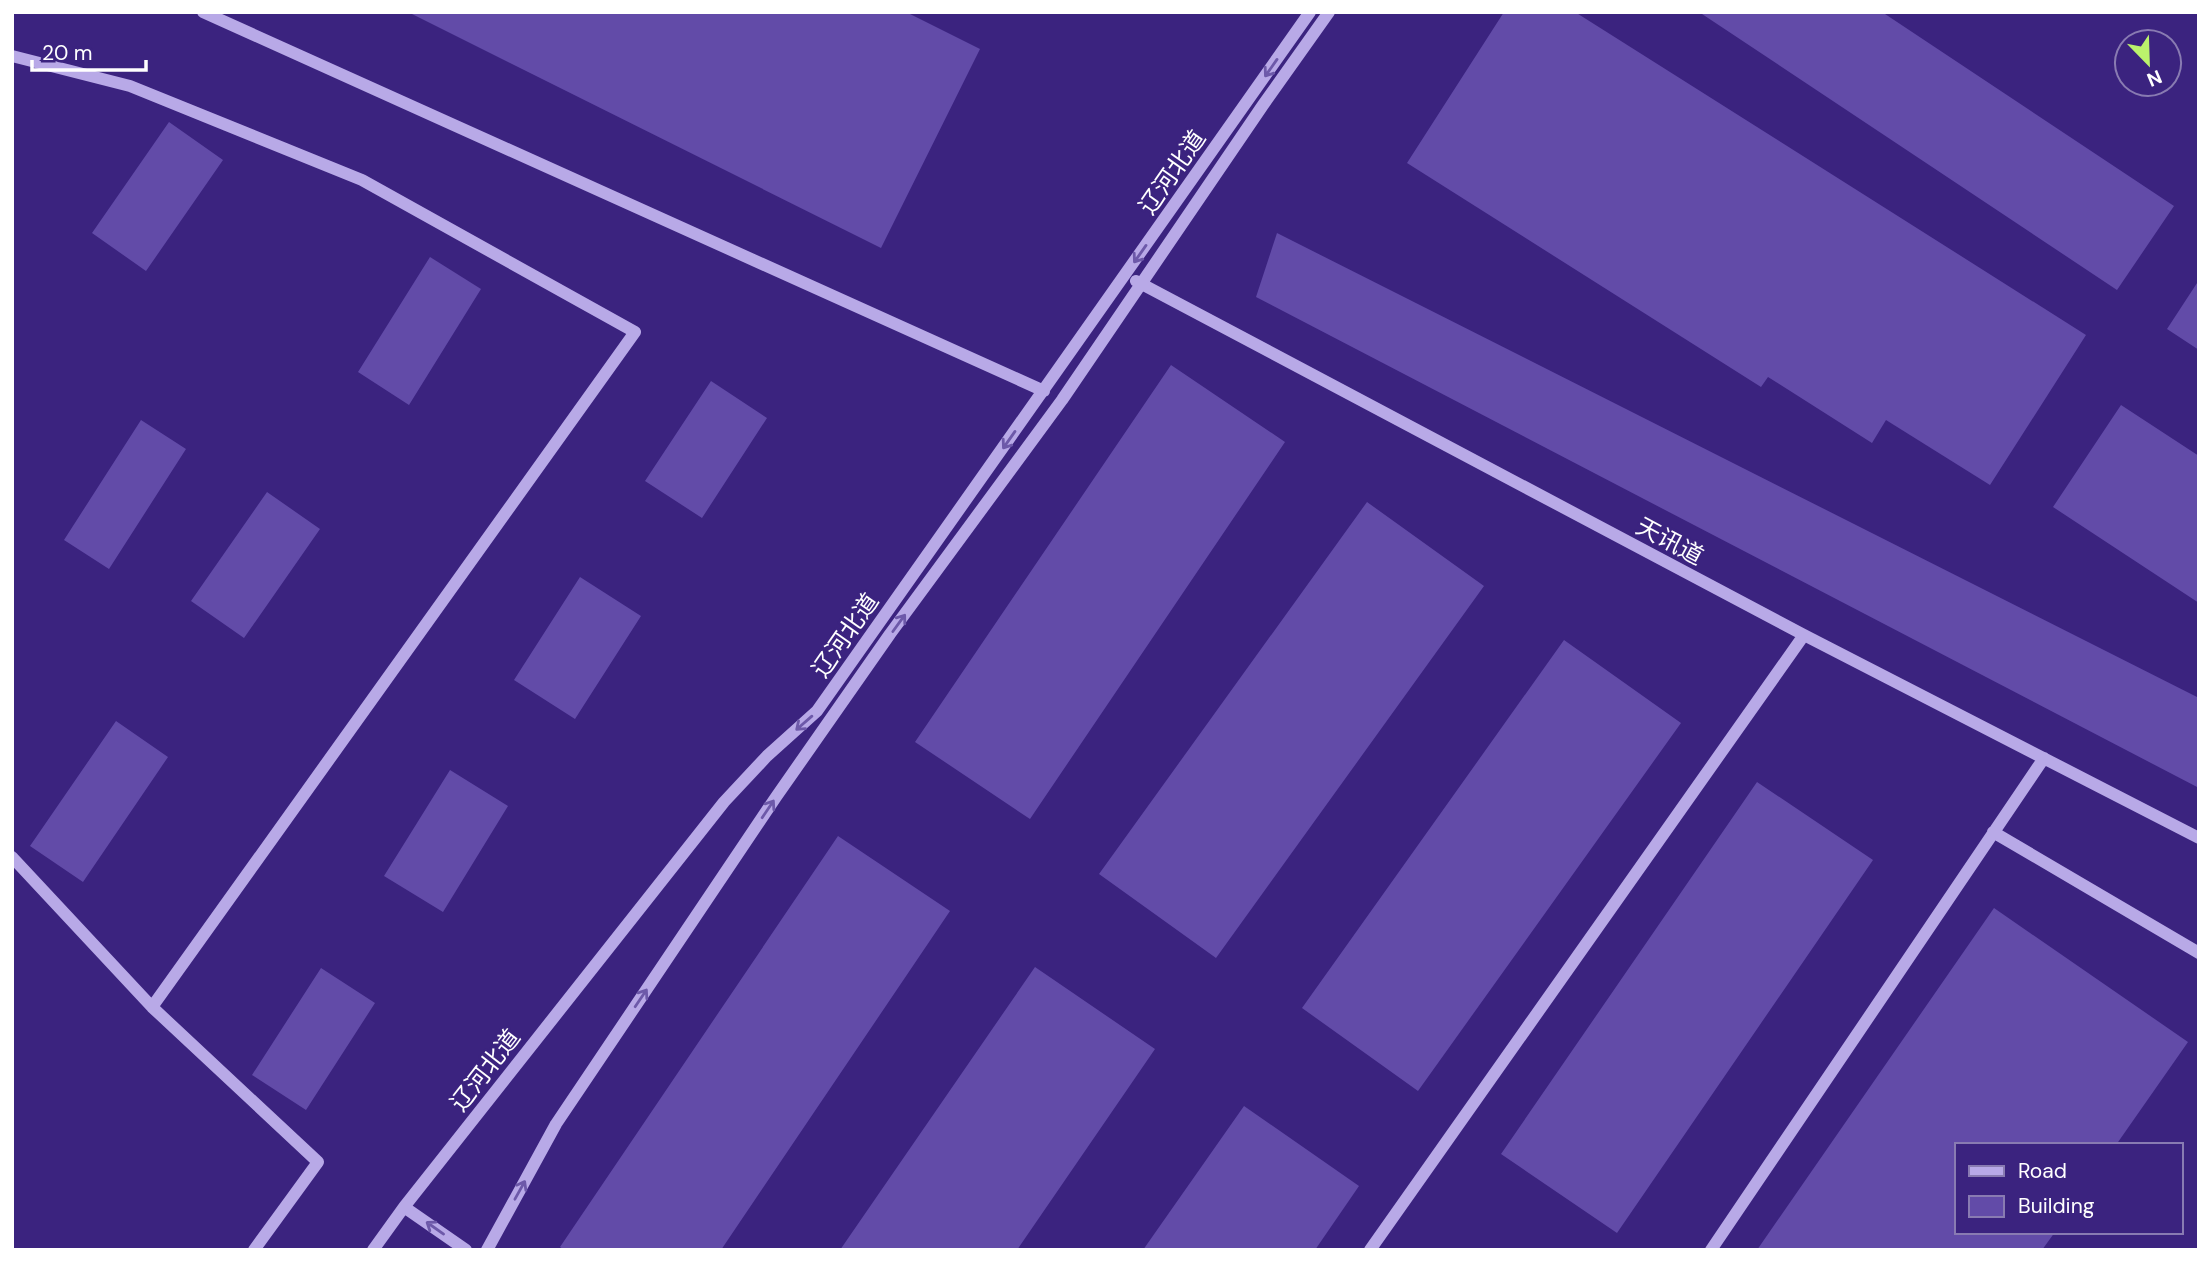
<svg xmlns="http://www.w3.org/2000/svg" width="2211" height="1262" font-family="'DM Sans','Noto Sans SC',sans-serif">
<rect width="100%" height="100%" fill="#3b237f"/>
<!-- building -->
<path fill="#624ba8" d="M408,12H906L980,49L881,248Z
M1504,12H1575L2086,335L1990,485L1886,420L1872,443L1768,377L1761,387L1407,163Z
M1699,12H1882L2174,206L2117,290Z
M169,122L223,160L146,271L92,233Z
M1277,233L2199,698V788L1256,297Z
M430,257L481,289L409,405L358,372Z
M2199,280V350L2167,329Z
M1171,365L1285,442L1030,819L915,742Z
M711,381L767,418L702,518L645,481Z
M2121,405L2199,456V603L2053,507Z
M141,420L186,449L109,569L64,540Z
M267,492L320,529L244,638L191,601Z
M1367,502L1484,586L1216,958L1099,874Z
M580,577L641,616L575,719L514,680Z
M1564,640L1681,723L1418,1091L1302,1008Z
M116,721L168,757L83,882L30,846Z
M450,770L508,806L443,912L384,876Z
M1757,782L1873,860L1617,1233L1501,1154Z
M838,836L950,911L721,1250H564L560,1247Z
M1994,908L2188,1042L2116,1145H1957V1232H2055L2042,1250H1757Z
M1035,967L1155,1049L1017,1250H840Z
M321,968L375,1003L306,1110L252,1075Z
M1244,1106L1359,1186L1315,1250H1143Z"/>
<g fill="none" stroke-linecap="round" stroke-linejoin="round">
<!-- minor -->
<path stroke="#b8a9e7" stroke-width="12" d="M203,12L1044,391
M12,56L130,86L362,180L635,332L152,1007
M1136,281L1804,635L2199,838
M1993,832L2199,953
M12,857L152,1007L318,1162L254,1250
M404,1207L466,1250
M373,1250L404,1207L724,802L767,756L817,711L1310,12
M487,1250L556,1124L776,797L890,634L1062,400L1263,105L1329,12
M1370,1250L1804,635
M1711,1250L2044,758"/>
</g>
<!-- one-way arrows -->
<defs><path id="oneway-shaft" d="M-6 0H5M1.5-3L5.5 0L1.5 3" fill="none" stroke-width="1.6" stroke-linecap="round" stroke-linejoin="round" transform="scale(1.75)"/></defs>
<g stroke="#6d59a9">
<use href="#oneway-shaft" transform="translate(1271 68) rotate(125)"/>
<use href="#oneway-shaft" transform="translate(1140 254) rotate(125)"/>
<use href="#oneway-shaft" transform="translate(1009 440) rotate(125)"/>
<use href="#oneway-shaft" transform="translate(899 623) rotate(-54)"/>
<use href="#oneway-shaft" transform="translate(804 723) rotate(139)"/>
<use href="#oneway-shaft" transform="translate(768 809) rotate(-56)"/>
<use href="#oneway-shaft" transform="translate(641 998) rotate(-56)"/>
<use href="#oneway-shaft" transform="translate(520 1190) rotate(-61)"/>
<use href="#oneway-shaft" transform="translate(435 1228) rotate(-145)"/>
</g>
<g text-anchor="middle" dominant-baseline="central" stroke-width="5" stroke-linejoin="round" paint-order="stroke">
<!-- street labels -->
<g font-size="24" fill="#fff" stroke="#3b237f">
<text transform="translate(1172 172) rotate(-55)">辽河北道</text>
<text transform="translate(1670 541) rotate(28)">天讯道</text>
<text transform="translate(845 635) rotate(-55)">辽河北道</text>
<text transform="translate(485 1070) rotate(-52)">辽河北道</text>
</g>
</g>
<!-- border -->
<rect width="2211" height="1262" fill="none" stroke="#ffffff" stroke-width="28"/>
<!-- legend -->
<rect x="1955" y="1143" width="228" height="91" fill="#3b237f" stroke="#897bb2" stroke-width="2"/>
<rect x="1969" y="1166" width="35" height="10" fill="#b8a9e7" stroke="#897bb2" stroke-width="2"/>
<text x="2018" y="1178" font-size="21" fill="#ffffff">Road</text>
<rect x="1969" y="1196" width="35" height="21" fill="#624ba8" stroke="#897bb2" stroke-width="2"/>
<text x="2018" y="1213" font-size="21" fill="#ffffff">Building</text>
<!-- north arrow -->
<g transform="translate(2148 63) rotate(157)"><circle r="33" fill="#3b237f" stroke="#897bb2" stroke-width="2"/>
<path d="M0-5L12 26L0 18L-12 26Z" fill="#bbf26c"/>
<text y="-10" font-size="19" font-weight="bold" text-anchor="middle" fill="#ffffff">N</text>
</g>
<!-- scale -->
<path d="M32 60v10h114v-10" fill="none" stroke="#ffffff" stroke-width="3.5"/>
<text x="42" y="60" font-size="21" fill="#ffffff" stroke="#3b237f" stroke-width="5" paint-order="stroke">20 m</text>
</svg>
